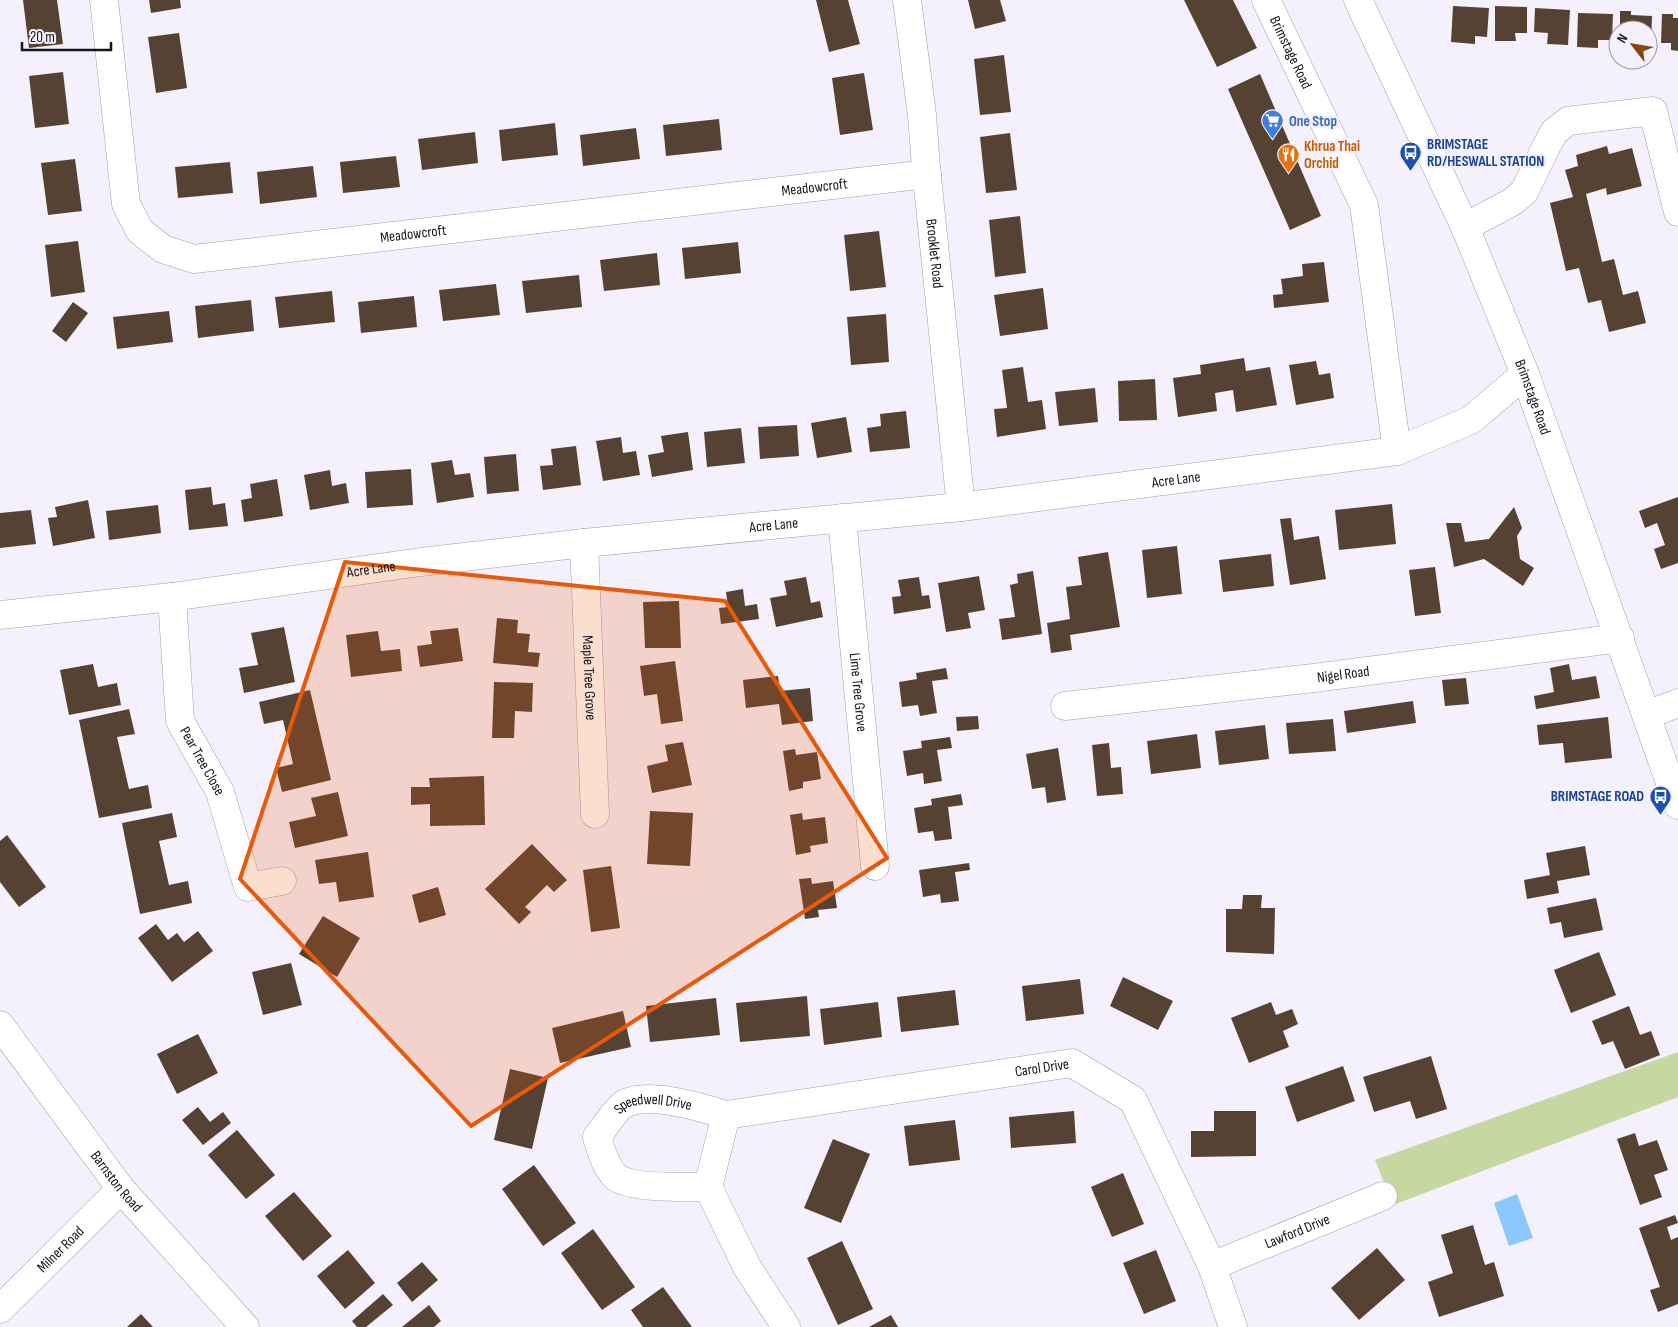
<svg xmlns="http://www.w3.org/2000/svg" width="1678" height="1327" font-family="'Sofia Sans Condensed',sans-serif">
<rect width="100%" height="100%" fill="#f5f1fc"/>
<!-- green -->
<path fill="#c5d8a2" d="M1678,1052V1097L1393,1205L1375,1160Z"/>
<!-- water -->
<path fill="#8bc8fc" d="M1517,1194L1533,1238L1509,1246L1494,1203Z"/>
<!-- building -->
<path fill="#564233" d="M23,0H57L63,44L29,48Z
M149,0H180L181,8L151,13Z
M816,0H848L860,44L829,52Z
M968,0H1000L1006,21L975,29Z
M1184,0H1233L1257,48L1217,67Z
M1453,6L1489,8L1487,37L1475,36V44L1451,42Z
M1495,6L1527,7V33H1515L1516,41H1495Z
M1535,8L1570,10L1568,45L1547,44L1548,33L1534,32Z
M1620,11H1631V15L1652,16L1651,48H1648V30H1620Z
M1578,13L1613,14L1612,40H1598V48L1577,47Z
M1662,14H1673V18H1678V51L1671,50V43H1661Z
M179,33L187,88L156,93L148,37Z
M1004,55L1011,112L980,115L974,59Z
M63,72L69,124L35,128L29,76Z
M864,73L873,130L840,135L832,78Z
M1260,74L1321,216L1290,230L1228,89Z
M719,119L722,150L666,156L663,125Z
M555,123L558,155L502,161L499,130Z
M636,128L640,159L583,166L580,135Z
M475,132L478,163L422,170L418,139Z
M1010,133L1017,190L986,193L980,137Z
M1607,146L1609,154L1632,148L1642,186L1607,195L1606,188L1586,194L1602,262L1614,259L1623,295L1638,291L1646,323L1609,332L1601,300L1588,303L1579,268L1566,271L1550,203L1573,197L1565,170L1578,166L1576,155Z
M396,156L400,187L343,193L340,162Z
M75,159L82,211L48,215L41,163Z
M230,162L233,193L178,198L175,167Z
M313,166L317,197L260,204L257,172Z
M1020,216L1026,273L995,277L989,220Z
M879,231L886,287L850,291L844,235Z
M78,241L85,292L51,297L45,245Z
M738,242L741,273L685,279L682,248Z
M657,253L660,285L604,291L600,260Z
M1324,262L1329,302L1274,308L1273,295L1283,294L1281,279L1303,276L1302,264Z
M579,275L582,307L526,313L522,281Z
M496,284L500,315L443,321L439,290Z
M1043,288L1048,329L1000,336L994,295Z
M332,291L335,322L279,328L275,297Z
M414,296L417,327L361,333L358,302Z
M251,300L254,331L198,338L195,306Z
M73,302L88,313L66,342L52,331Z
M169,311L173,342L117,349L113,317Z
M886,314L889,362L851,365L847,317Z
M1244,358L1246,371L1270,367L1277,405L1236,412L1233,390L1215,393L1217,411L1178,417L1173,378L1201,374L1200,365Z
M1316,361L1319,375L1330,373L1334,398L1296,405L1289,365Z
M1023,367L1028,402L1042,400L1046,429L997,437L994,409L1007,408L1002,370Z
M1155,379L1157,420L1119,421L1118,381Z
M1095,388L1098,422L1059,426L1055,392Z
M906,411L910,448L870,452L867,428L881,426L880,414Z
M846,417L852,452L817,458L811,423Z
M797,425L799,456L760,459L758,427Z
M741,428L745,463L707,467L704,432Z
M688,432L693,470L652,477L648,455L664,452L661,436Z
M621,437L623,453L636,451L640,475L603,481L596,441Z
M576,446L581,485L543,490L540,466L553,465L551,449Z
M516,454L519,491L487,494L484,457Z
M452,460L455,475L470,473L474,497L437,503L431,463Z
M411,469L413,505L367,508L365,472Z
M330,470L332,486L346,483L349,503L310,510L304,475Z
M277,479L283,516L244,522L241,500L252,498L250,484Z
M211,487L213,505L225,503L228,526L189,530L185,490Z
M1678,497V563L1661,569L1654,549L1665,545L1657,523L1645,528L1639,511Z
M88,500L95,538L53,546L48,518L57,517L55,507Z
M1392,504L1396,544L1339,550L1335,510Z
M158,505L161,533L109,540L106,511Z
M1514,507L1522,528L1517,536L1520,559L1534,568L1523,586L1484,559L1454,567L1446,523H1461L1465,542L1489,539Z
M31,510L36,544L0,548V513Z
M1291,518L1294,540L1319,536L1326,579L1290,585L1280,519Z
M1177,546L1182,594L1147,598L1142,550Z
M1108,552L1120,627L1070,635L1072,650L1051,653L1047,623L1070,619L1066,587L1082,585L1078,557Z
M1271,554L1274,586L1223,592L1219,560Z
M1435,567L1441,613L1415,616L1409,570Z
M1033,571L1042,634L1002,640L999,619L1015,617L1010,585L1018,583L1017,574Z
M979,576L985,610L968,613L971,628L946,632L938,583Z
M806,577L811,603L820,601L823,617L776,627L770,598L787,595L784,581Z
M919,577L922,596L929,595L931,608L894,614L892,597L901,596L898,580Z
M743,589L745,606L757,604L759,619L721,624L719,608L728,607L726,592Z
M679,601L681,648H645L643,602Z
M497,618L518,620L517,633L530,634L528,652L540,653L538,667L493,663Z
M284,627L295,682L244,693L239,668L258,665L251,633Z
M458,628L463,661L420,667L417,646L432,644L430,631Z
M378,631L381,651L400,649L402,671L351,677L346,635Z
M675,661L683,721L661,724L657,694L644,696L640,666Z
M93,664L98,687L117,683L121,705L69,715L60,670Z
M1569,664L1572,680L1596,676L1600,698L1536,709L1534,696L1554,692L1550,668Z
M946,668L948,679L932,681L937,713L920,716L918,705L902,707L899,682L917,679L916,673Z
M778,676L780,691L810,688L813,721L782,725L779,704L746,708L743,680Z
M1466,678L1469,704L1445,706L1442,680Z
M494,682L533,683L532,712L515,711L514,738H492Z
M310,690L331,780L282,792L276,768L293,764L283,720L264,724L259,702Z
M1413,701L1416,723L1347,733L1344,711Z
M129,709L135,734L117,737L129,789L148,785L152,808L99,818L79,720Z
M978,716L979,729L957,731L956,717Z
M1608,717L1612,758L1565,763L1563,743L1539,745L1537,725Z
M1333,719L1336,751L1289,754L1286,723Z
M1265,725L1269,759L1219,765L1215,731Z
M1197,734L1201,768L1151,774L1147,741Z
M950,737L952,748L937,750L942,781L924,784L923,773L907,776L903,751L922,748L921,741Z
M683,742L692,785L652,793L647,766L668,761L665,745Z
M1109,743L1111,768L1121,767L1123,794L1097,796L1092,745Z
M1058,748L1066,800L1047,803L1045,787L1032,789L1026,754Z
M795,749L796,755L817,752L821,779L803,782V788L789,791L783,751Z
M484,776L485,825L430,826V804L411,805V787H430L429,778Z
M338,792L348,836L295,848L289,822L316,816L311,798Z
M961,794L963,805L948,807L952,839L935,841L933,831L918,833L914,808L932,805L931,799Z
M650,811L693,813L690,866L647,864Z
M172,813L177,837L159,841L169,885L188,881L192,903L140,914L122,823Z
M802,813L803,820L825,817L828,843L810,846L811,852L796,855L790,815Z
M7,835L46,887L19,907L0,882V841Z
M532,844L567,880L554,892L547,885L525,907L531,912L519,924L485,889Z
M1585,846L1590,875L1557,881L1559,893L1527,899L1524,880L1550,875L1546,853Z
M368,852L374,897L339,902L336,882L319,884L315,860Z
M969,863L970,870L955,872L959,901L941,903L940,894L923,897L919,870Z
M611,866L620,928L591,932L583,870Z
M811,878L812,884L833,881L837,908L818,910L819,917L805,919L799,879Z
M438,887L446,915L419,923L412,895Z
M1243,895H1262L1261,908H1275L1274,954L1226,952V909H1242Z
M1596,898L1603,930L1564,938L1561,922L1550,924L1547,908Z
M323,916L360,938L337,977L299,954Z
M156,924L168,940L177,933L184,942L198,931L213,951L172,982L138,938Z
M1599,952L1616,995L1571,1013L1554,970Z
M291,963L302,1005L263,1015L252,972Z
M1123,977L1173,1001L1158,1030L1110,1006Z
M1080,979L1084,1014L1026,1021L1022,986Z
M955,990L959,1025L901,1032L897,997Z
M807,996L810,1036L740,1042L736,1003Z
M716,998L720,1035L650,1042L646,1006Z
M878,1002L882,1037L824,1045L820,1009Z
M1271,1002L1276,1015L1292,1009L1298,1024L1283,1031L1289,1047L1249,1063L1231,1018Z
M1629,1006L1640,1035L1651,1031L1660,1055L1625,1069L1613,1041L1602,1045L1592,1021Z
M623,1011L631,1047L560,1063L552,1028Z
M198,1034L218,1073L177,1094L157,1054Z
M1431,1056L1447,1109L1416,1119L1410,1101L1374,1112L1363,1077Z
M1343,1066L1355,1101L1297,1122L1285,1087Z
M510,1069L548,1078L532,1149L494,1140Z
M198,1107L210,1122L223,1112L231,1123L203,1145L182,1120Z
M1074,1111L1076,1143L1011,1148L1009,1117Z
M1214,1111H1256V1156L1191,1157V1131H1214Z
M955,1120L960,1160L909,1166L904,1126Z
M237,1130L275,1175L246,1199L208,1155Z
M1635,1133L1639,1146L1657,1140L1668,1170L1654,1175L1662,1197L1640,1205L1617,1139Z
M833,1139L870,1154L841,1223L804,1208Z
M534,1165L576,1223L543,1246L502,1189Z
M1123,1173L1144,1224L1112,1237L1091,1187Z
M294,1192L332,1236L303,1261L265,1216Z
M1675,1215L1678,1223L1667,1227L1671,1240L1678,1237V1304L1658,1312L1650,1290L1660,1287L1639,1228Z
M1473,1225L1485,1265L1494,1262L1504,1296L1439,1317L1428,1282L1453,1273L1441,1235Z
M593,1229L635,1287L602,1310L561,1253Z
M842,1241L873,1309L838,1325L807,1258Z
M1377,1248L1405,1280L1359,1320L1331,1288Z
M348,1250L375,1283L345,1309L317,1276Z
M1156,1250L1176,1301L1144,1314L1123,1263Z
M422,1262L438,1280L412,1302L397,1283Z
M663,1287L684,1316L692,1327H643L631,1310Z
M383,1294L393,1305L366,1327H357L352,1321Z
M429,1305L441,1321L434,1327H402Z
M141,1314L153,1327H127Z
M891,1315L898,1327H869Z"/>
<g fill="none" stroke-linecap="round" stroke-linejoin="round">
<defs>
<g id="street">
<path id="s1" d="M104,0L126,204L140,231L163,249L194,259L927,174"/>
<path id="s2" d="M907,0L922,115L926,167L961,507"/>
<path id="s3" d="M1266,0L1364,205L1397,451"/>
<path d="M1465,227L1512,202L1524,192L1546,147L1554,132L1568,121L1653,111L1678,212"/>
<path id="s4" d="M842,518L875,866"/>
<path id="s5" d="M584,543L595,814"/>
<path id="s6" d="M172,597L180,721L220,792L248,887L282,881"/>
<path id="s7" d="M0,615L172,597L421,562L584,543L961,507L1397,451L1471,420L1525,374"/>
<path id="s8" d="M1065,706L1314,678L1620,638"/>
<path d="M1647,715L1678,703"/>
<path d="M726,1115L708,1187L747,1267L786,1327"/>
<path id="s9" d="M708,1187C688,1187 628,1189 615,1176C605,1166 601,1150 597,1137C602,1130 618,1107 624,1104C649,1091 700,1107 726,1115L1072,1063L1133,1100L1212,1266L1233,1327"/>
<path id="s10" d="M1212,1266L1383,1196"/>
</g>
<g id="secondary">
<path id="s11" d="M0,1309L121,1189"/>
</g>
<g id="primary">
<path id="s12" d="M1358,0L1465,227L1525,374L1678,805"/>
<path id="s13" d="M0,1025L121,1189L245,1327"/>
</g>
</defs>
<!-- street casing -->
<use href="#street" stroke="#a39ab3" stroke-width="29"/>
<!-- secondary casing -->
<use href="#secondary" stroke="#a39ab3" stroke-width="29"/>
<!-- primary casing -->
<use href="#primary" stroke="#a39ab3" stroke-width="29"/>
<!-- street -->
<use href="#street" stroke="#fff" stroke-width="28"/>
<!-- secondary -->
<use href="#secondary" stroke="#fff" stroke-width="28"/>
<!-- primary -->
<use href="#primary" stroke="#fff" stroke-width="28"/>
</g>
<!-- marked area -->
<path fill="#e8590c" fill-opacity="0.2" stroke="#e8590c" stroke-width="4" stroke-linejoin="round" d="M345,562L725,601L887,858L471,1126L240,879Z"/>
<!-- icons -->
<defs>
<symbol id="supermarket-pin" viewBox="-11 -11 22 30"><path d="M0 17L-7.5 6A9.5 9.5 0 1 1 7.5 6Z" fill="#3f7fe0" stroke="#f5f1fc"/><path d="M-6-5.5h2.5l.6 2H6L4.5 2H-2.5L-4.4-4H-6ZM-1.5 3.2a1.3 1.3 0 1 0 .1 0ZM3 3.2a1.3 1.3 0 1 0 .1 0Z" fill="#fff"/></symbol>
<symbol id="bus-pin" viewBox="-11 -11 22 30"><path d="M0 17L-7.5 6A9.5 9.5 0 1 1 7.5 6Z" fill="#1a4fb4" stroke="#f5f1fc"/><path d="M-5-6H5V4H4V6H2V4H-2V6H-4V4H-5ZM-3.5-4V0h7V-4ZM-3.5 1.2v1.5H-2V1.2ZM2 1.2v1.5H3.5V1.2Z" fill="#fff"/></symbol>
<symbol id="restaurant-pin" viewBox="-11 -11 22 30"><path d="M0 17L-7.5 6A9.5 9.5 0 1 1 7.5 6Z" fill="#e8710a" stroke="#f5f1fc"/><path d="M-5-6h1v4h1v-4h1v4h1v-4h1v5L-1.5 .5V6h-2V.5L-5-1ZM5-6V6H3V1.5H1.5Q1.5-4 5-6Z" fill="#fff"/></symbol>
</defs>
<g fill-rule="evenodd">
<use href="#supermarket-pin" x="1260" y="108" width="25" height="34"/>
<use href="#bus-pin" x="1398" y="140" width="25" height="34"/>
<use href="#restaurant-pin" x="1276" y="142" width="25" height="34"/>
<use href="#bus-pin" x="1648" y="784" width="25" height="34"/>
</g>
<g text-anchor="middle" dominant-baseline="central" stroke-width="5" stroke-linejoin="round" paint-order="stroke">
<!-- street labels -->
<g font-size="15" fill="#16131c" stroke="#f5f1fc">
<text stroke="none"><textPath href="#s3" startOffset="58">Brimstage Road</textPath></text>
<text stroke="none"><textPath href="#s1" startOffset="922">Meadowcroft</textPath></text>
<text stroke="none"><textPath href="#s1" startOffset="518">Meadowcroft</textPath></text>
<text stroke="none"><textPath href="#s2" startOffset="255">Brooklet Road</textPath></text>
<text stroke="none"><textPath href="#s12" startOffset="434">Brimstage Road</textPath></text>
<text stroke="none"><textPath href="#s7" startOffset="1184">Acre Lane</textPath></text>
<text stroke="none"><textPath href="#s7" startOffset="779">Acre Lane</textPath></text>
<text stroke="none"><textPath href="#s7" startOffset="374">Acre Lane</textPath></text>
<text stroke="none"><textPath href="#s8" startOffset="280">Nigel Road</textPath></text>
<text stroke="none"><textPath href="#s5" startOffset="135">Maple Tree Grove</textPath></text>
<text stroke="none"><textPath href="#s4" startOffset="175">Lime Tree Grove</textPath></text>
<text stroke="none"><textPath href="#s6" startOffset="170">Pear Tree Close</textPath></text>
<text stroke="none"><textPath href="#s9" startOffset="605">Carol Drive</textPath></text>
<text stroke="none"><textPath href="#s9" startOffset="210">Speedwell Drive</textPath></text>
<text stroke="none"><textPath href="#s13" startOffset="195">Barnston Road</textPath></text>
<text stroke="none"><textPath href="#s10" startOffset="92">Lawford Drive</textPath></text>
<text stroke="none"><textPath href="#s11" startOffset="85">Milner Road</textPath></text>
</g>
<!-- shop labels -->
<g font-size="15" font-weight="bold" fill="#366cbe" stroke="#f5f1fc" text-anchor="start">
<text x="1289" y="121">One Stop</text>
</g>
<!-- transit labels -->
<g font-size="15" font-weight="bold" fill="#164399" stroke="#f5f1fc" text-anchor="start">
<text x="1427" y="144">BRIMSTAGE<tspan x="1427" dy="17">RD/HESWALL STATION</tspan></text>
<text x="1644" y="796" text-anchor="end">BRIMSTAGE ROAD</text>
</g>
<!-- food labels -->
<g font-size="15" font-weight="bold" fill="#c56008" stroke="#f5f1fc" text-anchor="start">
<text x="1304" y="146">Khrua Thai<tspan x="1304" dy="17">Orchid</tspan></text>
</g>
</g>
<!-- north arrow -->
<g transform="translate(1633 45) rotate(301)"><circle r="24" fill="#f5f1fc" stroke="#9c98a2"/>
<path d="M0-4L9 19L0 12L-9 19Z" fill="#854807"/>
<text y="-8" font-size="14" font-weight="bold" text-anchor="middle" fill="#16131c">N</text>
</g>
<!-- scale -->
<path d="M22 42v8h89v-8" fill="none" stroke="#16131c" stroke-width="2.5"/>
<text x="30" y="42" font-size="15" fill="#16131c" stroke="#f5f1fc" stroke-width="4" paint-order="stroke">20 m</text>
</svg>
